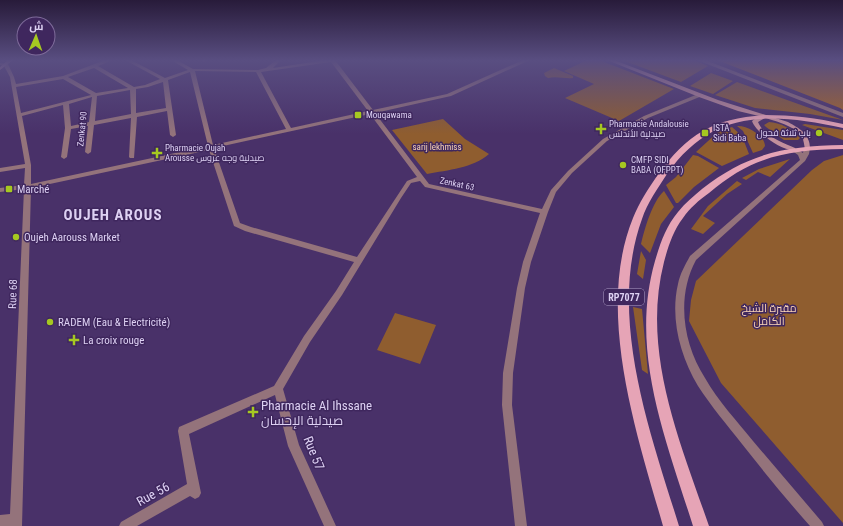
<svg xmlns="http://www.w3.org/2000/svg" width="843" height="526" font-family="'Roboto Condensed',Cairo,sans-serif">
<rect width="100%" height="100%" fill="#493169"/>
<!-- green -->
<path fill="#8f5d2f" d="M587,60H599L674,89L619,121L565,98L594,84L564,71Z
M622,60H694L708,66L681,82Z
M554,68L573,76V78C565,79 557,76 548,78L545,76L544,73Z
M711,73L733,81L713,94L690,86Z
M737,82L843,120L810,114L755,108L715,95Z
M443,119L465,139L489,154C473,168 448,170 427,174L392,130Z
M769,122C780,123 792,128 800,138L798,140H784L766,127L764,125Z
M805,124L843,130V140L802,125Z
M737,126C747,125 765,136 765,146L762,150L753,153L743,131Z
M732,127L742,136L749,154L722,166L696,152L718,132Z
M693,155L698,156L719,168L694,187L678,203H676L666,185L676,177Z
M843,155V523L721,383L689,321L691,300L696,281L812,170L824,161Z
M790,159L770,177L758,172L746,180L742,178L759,169Z
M737,181L742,184L727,194L703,216L715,223L703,234L691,229L708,206Z
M664,191L674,207L661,224L650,253L641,244C645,228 652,202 664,191Z
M641,251L646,260L643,279L637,274Z
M633,307L642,309L648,374L642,370Z
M395,313L436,325L420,364L377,350Z"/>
<!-- forest -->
<path fill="#a76624" d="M717,60H843V110L840,108Z"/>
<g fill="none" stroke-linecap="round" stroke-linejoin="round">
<!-- street -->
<path fill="#94737b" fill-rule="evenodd" d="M105,60H113L98,66L134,87L145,85L160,79L125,60H131L165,78L188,70L171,60H177L193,69L258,70L266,68L276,60H281L273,68L325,60H335L373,110L447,94L523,60H530L451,96L375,113L429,184L542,209L551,190L568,171L603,139L644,116L698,94H702V96L648,118L607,141L572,173L556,192L548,212L531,262L525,288L513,373L512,405L527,526H515L502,405L503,373L517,288L523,262L540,213L425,187L420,181L411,183L401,198L342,295L310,342L283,389L299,445L336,526H324L288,446L275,395L189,434L201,493L199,497L195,499L190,496L137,526H119L121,522L187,484L178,431L179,427L274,386L304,336L336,291L354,262L245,231L234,226L209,150L31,188L22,526H0V515L10,514L24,189L0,192V188L24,185L25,168L0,172V168L25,164L10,77L4,66L0,65V63L8,64L14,77L16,84L63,76ZM331,62L368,111L291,128L261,72ZM94,68L128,88L96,93L68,77ZM195,71L256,72L286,129L213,145ZM190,72L208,146L31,184V165L22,116L63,105L65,128L61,157L64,159L67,157L71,129L88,126L85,152L88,154L91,152L94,125L131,118L129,157L130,158H134L137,117L167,111L170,135L173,137L176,135L168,80ZM63,79L91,95L21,113L16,87ZM163,82L166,108L136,113V89L148,87ZM130,90L131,114L95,121L97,96ZM92,97L89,122L71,126L69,104ZM370,114L417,177L407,181L357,257L251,227L240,223L214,148Z
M200,60H206V61L204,62Z
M697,60H705L843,113V117Z
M807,146L810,148L809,154L805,161L696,260C676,297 683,344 705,378C718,401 737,421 753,441C776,468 799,495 822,522L824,526H810C786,499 764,472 742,444C727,425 711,406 698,386C680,356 670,318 678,284C680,274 685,265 690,256L800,160L798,155L791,150V148H795L803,153L804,148Z"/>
<!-- secondary -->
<path fill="#c28f9c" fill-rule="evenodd" d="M8,60H13L0,70V67Z
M607,60H614L718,100L788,122C799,128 810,134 810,148L807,150L805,149C804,145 804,141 802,137C795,126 776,121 765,118L758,122C763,135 783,143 795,148V150C783,152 756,133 752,121L759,116L738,111L699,97Z"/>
<!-- primary -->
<path fill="#e6a4b6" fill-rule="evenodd" d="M765,115C792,115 817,118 843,124V128C772,113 713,108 667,174C658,188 647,203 642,219C607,316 650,432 679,526H663C637,435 595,311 633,218C639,203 648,189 657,176C688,133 713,119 765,115Z
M843,145V149C788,150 752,156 709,193C699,200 690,208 683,218C673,231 668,247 664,262C641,352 680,442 709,526H693C666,440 629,351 655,261C660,244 666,226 678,212C685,203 694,196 702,189C748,153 786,146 843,145Z"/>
</g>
<!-- sky -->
<linearGradient id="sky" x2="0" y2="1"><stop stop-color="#281b3a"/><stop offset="0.45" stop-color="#594e81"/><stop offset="1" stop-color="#594e81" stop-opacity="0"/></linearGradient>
<rect width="843" height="134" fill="url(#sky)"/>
<!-- markers -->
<g fill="#a6c821" stroke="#3f275e" stroke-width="1.5">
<rect x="354" y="111" width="8" height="8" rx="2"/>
<path d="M599 123h4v4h4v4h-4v4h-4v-4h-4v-4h4z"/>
<rect x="701" y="129" width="8" height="8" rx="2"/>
<circle cx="819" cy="133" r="4"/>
<path d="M155 147h4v4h4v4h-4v4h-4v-4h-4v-4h4z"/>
<circle cx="623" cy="165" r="4"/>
<rect x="5" y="185" width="8" height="8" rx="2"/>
<circle cx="16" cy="237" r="4"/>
<circle cx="50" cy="322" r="4"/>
<path d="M72 334h4v4h4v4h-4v4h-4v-4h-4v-4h4z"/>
<path d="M251 406h4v4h4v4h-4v4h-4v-4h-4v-4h4z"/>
</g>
<g text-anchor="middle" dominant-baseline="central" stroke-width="3" stroke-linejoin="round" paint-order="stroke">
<!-- far-poi labels -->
<g font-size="9" fill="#ddd1f3" stroke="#3f275e" text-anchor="start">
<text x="366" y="115">Mouqawama</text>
<text x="609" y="124">Pharmacie Andalousie<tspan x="609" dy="10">صيدلية الأندلس</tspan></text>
<text x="713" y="128">ISTA<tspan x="713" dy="10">Sidi Baba</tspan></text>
<text x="811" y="133" text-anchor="end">باب ثلاثة فحول</text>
<text x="165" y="148">Pharmacie Oujah<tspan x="165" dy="10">Arousse صيدلية وجه عروس</tspan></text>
<text x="631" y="160">CMFP SIDI<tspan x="631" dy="10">BABA (OFPPT)</tspan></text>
</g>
<!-- far-street labels -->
<g font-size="9" fill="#ddd1f3" stroke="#3f275e">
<text transform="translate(82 129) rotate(-84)">Zenkat 90</text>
<text transform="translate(457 184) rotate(12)">Zenkat 63</text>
</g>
<!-- far-park labels -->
<g font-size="9" fill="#f9d4b6" stroke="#3f275e">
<text x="437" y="147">sarij lekhmiss</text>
</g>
<!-- shield labels -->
<rect fill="#3f275e" stroke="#ae9ec6" stroke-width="1" x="604" y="289" width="40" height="16" rx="3"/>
<g font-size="10" font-weight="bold" fill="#ddd1f3">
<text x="624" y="297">RP7077</text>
</g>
<!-- poi labels -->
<g font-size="11" fill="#ddd1f3" stroke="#3f275e" text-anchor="start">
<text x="17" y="189">Marché</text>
<text x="24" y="237">Oujeh Aarouss Market</text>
<text x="58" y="322">RADEM (Eau &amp; Electricité)</text>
<text x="83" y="340">La croix rouge</text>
</g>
<!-- street labels -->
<g font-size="11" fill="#ddd1f3" stroke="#3f275e">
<text transform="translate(13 294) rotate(-88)">Rue 68</text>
</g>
<!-- park labels -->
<g font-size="11" fill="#f9d4b6" stroke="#3f275e">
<text x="769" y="308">مقبرة الشيخ<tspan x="769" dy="13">الكامل</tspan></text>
</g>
<!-- near-poi labels -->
<g font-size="13" fill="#ddd1f3" stroke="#3f275e" text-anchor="start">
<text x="261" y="405">Pharmacie Al Ihssane<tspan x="261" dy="15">صيدلية الإحسان</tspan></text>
</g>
<!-- near-street labels -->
<g font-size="13" fill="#ddd1f3" stroke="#3f275e">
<text transform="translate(314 453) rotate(68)">Rue 57</text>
<text transform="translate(153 494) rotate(-29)">Rue 56</text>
</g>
<!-- district labels -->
<g font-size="15" font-weight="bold" letter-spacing="1" fill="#ddd1f3" stroke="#3f275e">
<text x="113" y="215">OUJEH AROUS</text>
</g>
</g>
<!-- north arrow -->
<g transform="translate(36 36) rotate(2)"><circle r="19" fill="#3f275e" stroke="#7e6b9a"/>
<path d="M0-3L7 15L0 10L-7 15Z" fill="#a6c821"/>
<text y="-6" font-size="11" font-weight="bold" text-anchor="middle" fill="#ddd1f3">ش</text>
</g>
</svg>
